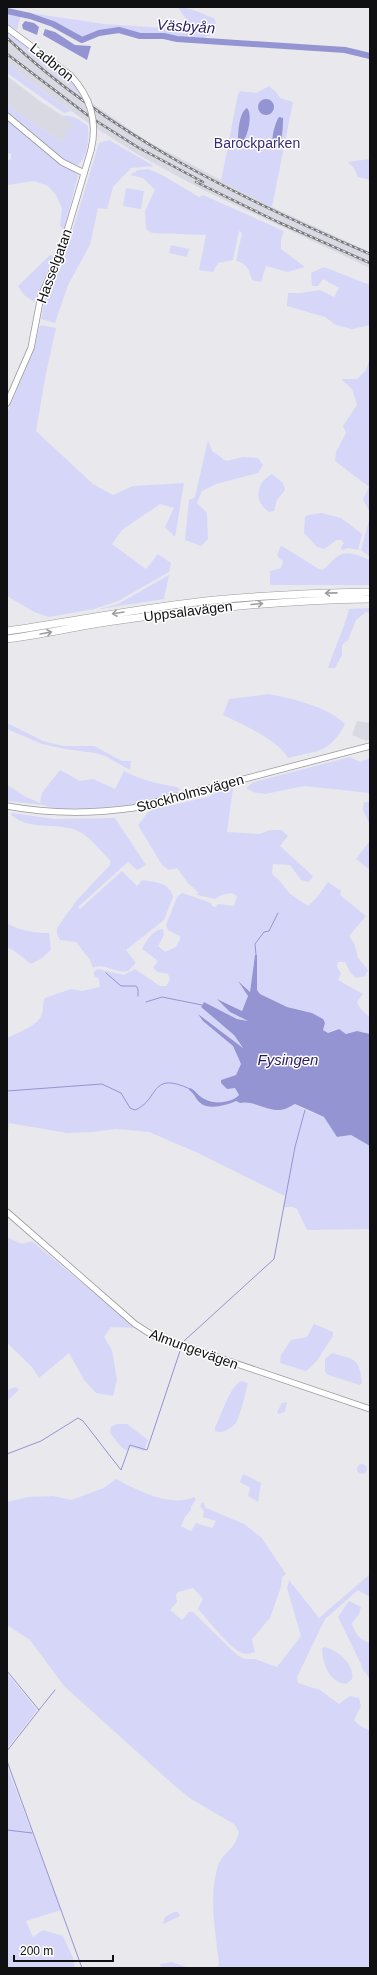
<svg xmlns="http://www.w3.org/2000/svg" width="377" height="1975" font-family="Arial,sans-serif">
<rect width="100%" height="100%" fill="#e8e8ed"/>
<!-- built -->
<path fill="#d9d9e4" d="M7,35L43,65L83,97L147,141L272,207L370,252V268L203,190L137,154L90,124L27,80L7,62Z
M7,76L41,102L74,123L62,141L36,125L7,104Z
M357,721L370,723V739L366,741L352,735Z"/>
<!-- green -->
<path fill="#d6d7f8" d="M178,7C191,7 201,14 214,18L216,22L210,36H206L205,39H188L156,33L141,34L118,28L106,29L86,38H81L66,28L23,12L104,24L182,29L188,22Z
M7,12L21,15L17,30L7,24Z
M7,30L68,76L77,85L83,97L15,42L7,35Z
M7,62L27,80L71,111L64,113L58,109L7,73Z
M269,86L276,92L280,98L293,102L272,207L221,181L238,94L240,91L256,93Z
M7,104L36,125L62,141L73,123L62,116C74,115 79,120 88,126C89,139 88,157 78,165C60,162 23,126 7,113Z
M7,119L78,175L64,230L60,226L62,208L56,195L48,186L34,181L7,185V161L11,159V154L7,153Z
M109,140L154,166L131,168L113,187L107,209L98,208L90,245L68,285L55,323L41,319L45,299L66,252L99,143Z
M370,159V180L358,177L354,168L348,162Z
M148,169L162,175L199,197L203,195L284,231L281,239V249L305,267L288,272L266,266L261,282L252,280C249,270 247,263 236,261L242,233L239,231L233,260L218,263L213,272L199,270L206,235L152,233L146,229L145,211L155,190L143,178L130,175L138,170Z
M126,188L144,191L141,209L123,206Z
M171,245L189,249L187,257L169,253Z
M50,255L54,256L34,302L24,295L18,286Z
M324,267L370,285V325L352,329L336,325L325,317L287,306L288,293H301L320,290L334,297L339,288L323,279L318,286H312L311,273Z
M41,325L56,328L46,373L36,431L93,484L113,495L133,486L184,483L175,537L165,527L174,508L160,504L122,530L112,544L146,569L158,554L171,563L169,572L118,601L94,609L49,617L34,612L7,596V413L32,355L39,328Z
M370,358V513L363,499L369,487L335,461L336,452L346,433L343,426L357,405L352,389L341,379H357L366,370Z
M208,440L212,451L226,461L243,457L258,458L263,465L258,473L216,484L202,491L197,503L207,513L208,539L201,546L185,540L189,500L195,497Z
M272,474L283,483L285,490L277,500L274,511L269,512C253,501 256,483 272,474Z
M321,513L341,518L362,534L358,550L348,548L342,550L341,547L344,543L341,540H337L324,549L317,547L304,533L305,517L308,515Z
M370,517V557L361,550Z
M282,546L317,568L322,570C327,567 330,563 334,559C346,548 357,555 370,560V585H270V571L281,568L283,561L277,556L280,547Z
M169,575L164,599L99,609L118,604Z
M370,608V613L366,612L356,620L348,640L342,645V655L335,668H328C335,647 344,629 349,609Z
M269,694C293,699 327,706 345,724C329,754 318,750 288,758C278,740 242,724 223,715L229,699Z
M7,723L43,741L63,746H94L122,761H131L130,770L105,756L95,753L65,749L42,744L7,729Z
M350,757L360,762L370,758V793L304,786L265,794L253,792L246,788L254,782Z
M60,770L80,781L93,779L115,789L124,771C141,780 158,784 177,787L180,789L176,794L132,805L75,810L54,809L43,805L7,801V785L26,797L40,803L42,793Z
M233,788L227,832L260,834L270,830H282L288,836L280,846L313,876L309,882L301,880L290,865L273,864L272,874L279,880L289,893L308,906L318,896L328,882L341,891L340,895L366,916L349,936L355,945L358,958L368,970L365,976L356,978L350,972L345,962H338L337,967L341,973L338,980L363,994L357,1002L360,1008L370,1018V1034L357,1031L346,1034L336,1029L328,1033L323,1030L312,1013L287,1007L260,994L257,990V955H255L250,992L238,982L248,996L242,1011L218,999L230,1012L248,1021L237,1019L204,1002L201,1007L234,1035L243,1049L199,1016L233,1046L241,1064L236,1075L221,1080L235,1088L239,1095C230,1104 210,1105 200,1096C196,1093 195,1090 190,1088L200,1104L225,1105L236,1101L240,1103C253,1100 267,1111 280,1110C285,1110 291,1106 295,1104L305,1110L324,1117L337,1137L351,1135L370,1146V1229L307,1230L297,1209L293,1207H283L285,1196L198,1153L149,1132L116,1129L92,1132L67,1133L9,1123L7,1142V1038C17,1033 38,1026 42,1014C44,1009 42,1004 45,998L71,989L82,991L100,987L99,979L94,976V972L98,969L124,975L135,969L160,986H166L170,980L168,974L158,972L153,968L158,961L142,949C146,941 153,929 163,929L164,935L158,946L165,952L176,947L181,937L168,930L166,925L177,897L182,893L211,903L212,906L216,907L218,904L234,906L237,896L232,893L221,895L216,899L197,895L198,892L188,883L177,868L169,870L162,865L138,825L150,810L208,797L219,791Z
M364,802H370V825L363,810Z
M12,813L54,819L115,818L146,865L137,870L128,862L78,907L80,909L122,871L137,886L142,880C154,882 170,882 173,897L164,920L126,950L136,963L128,971C117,974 102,962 93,968L90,960L76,942L60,940L57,934V928L77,900L110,865V860C101,852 91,838 80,832C59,821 31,832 11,815Z
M370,841V870L356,859Z
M7,923C20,931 34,933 49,933L51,950L42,958L31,964L13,950L7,947Z
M7,1237L22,1244L32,1241L136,1328L111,1327L104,1337L112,1350L117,1380L113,1396L96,1393L84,1380L69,1353L39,1378L32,1367L7,1343Z
M314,1324L333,1332V1336L316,1362L306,1371L280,1363L281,1355L291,1340L307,1337Z
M332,1353C355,1360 359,1357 362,1383L360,1385L328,1375L325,1372V1359Z
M241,1381L248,1383C246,1391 240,1417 236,1423C232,1428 221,1435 215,1431V1427C223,1413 228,1389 241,1381Z
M16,1387L19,1390L7,1401V1390Z
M287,1402L285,1412L278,1414L277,1412L282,1403Z
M117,1424H127L148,1440L144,1451L130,1447L127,1451L121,1447L110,1433L111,1427Z
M357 1469a5 5 0 1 1 10 0a5 5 0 1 1-10 0Z
M243,1474L261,1483L258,1502L248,1496L250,1488L240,1482Z
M116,1479C137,1490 171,1508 194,1497L196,1499L191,1507V1510L185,1517L181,1526L191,1531L196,1523L212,1528L216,1521L203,1517L204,1511L200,1506L203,1502L206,1508L244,1524L261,1537L286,1574L282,1577L281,1587L270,1618L252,1639L255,1652C250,1654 246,1655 240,1652C228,1646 208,1620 198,1609L203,1599L193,1588L178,1592L176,1595L177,1602L170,1610L182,1620L189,1612H193L237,1655L245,1659H255L277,1667L301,1636L287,1588L289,1580L319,1618L370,1574V1597L358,1590L325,1619L297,1677L298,1683L320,1690L339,1704L350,1696L359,1698L361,1706L354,1720L359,1725L370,1731V1968H215L219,1965C216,1933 208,1897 218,1866C223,1851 235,1851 239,1832L234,1824L191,1799L176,1787L64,1686L30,1640L7,1625V1502L28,1497L53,1496L71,1500L104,1488Z
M349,1601L361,1607L359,1614L352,1623C354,1632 360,1641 370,1643V1679L362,1668L361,1664L338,1617Z
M324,1647C338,1650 355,1665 352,1679L346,1684C329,1682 323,1664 322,1649Z
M7,1673L37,1710L7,1749Z
M7,1766L61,1910L26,1921L33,1937L43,1930L63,1936L73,1958L75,1968H7Z
M174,1912H178L180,1916L163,1924L165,1917Z
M172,1962L189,1968L161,1967L160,1964Z"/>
<!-- water -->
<path fill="#9594d3" d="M25,21L34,23L39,27L37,35L23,29L22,25Z
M45,29L55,32L75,45L91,46L87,60L43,35Z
M258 107a8 8 0 1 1 16 0a8 8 0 1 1-16 0Z
M247,108C253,114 248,139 241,143L238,141C238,133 239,112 247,108Z
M279,117L283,118C283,126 283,145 275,149C269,143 275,123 279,117Z
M255,955H257V990L260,994L287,1007L312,1013L323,1019L325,1023L323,1030L328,1033L339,1029L346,1034L357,1031L370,1034V1146L351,1135L337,1137L324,1117L295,1104C291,1106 285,1110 280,1110C267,1111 253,1100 240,1103L236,1101C227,1105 208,1111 199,1102C196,1099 194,1093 189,1090L190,1088C195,1090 196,1093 200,1096C210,1105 230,1104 239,1095L235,1088L227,1089L221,1083V1080L236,1075L241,1064L233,1046L203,1021L198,1014L243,1048L234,1035L201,1007L204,1002L237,1019L248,1021L230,1012L217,999L242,1011L248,996L238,981L250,992Z"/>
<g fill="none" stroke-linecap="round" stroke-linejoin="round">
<!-- stream -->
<path stroke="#9594d3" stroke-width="1" d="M256,955L255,944L264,932L269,931L278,913
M106,973L121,986H136L138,989V996
M146,1002L162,997L202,1005
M7,1091L102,1084L121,1093L130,1108L135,1110C160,1100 149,1070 190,1089
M184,1341L274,1259L295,1147L305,1110
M7,1454L41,1441L78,1418L83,1421L121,1470L130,1445L147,1450L180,1351
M7,1671L39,1710L7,1751
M39,1710L55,1690
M7,1761L82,1968
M7,1830L32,1833"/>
<!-- river -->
<path stroke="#9594d3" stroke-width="6" d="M7,11L30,16L53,24L82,40L99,33L119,30L140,36H164L177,39L345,50L370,56"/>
<defs>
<path id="secondary" d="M7,28L70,75
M7,116L62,162L84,173
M7,403L31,348L41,296L62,248L91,150
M7,806C50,814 90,814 133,808L370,746
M7,1212L135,1324L152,1335L370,1409"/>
<path id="highway" d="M7,631C76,621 145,607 215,600C266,595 318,593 370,592
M7,639C45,634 83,625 121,620C204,608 286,600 370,599"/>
</defs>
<!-- secondary casing -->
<use href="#secondary" stroke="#9a9a9e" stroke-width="7"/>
<!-- highway casing -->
<use href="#highway" stroke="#9a9a9e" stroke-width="8"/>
<!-- secondary -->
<use href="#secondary" stroke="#fff" stroke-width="5.5"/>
<!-- highway -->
<use href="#highway" stroke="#fff" stroke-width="7"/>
<defs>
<path id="rail" d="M7,38C111,136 240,198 370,254
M7,54L90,117L139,148L203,182
M196,182L278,222L370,263"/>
</defs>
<!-- rail casing -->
<use href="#rail" stroke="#7a7a7d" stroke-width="2.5"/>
<!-- rail -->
<use href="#rail" stroke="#fff" stroke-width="1" stroke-dasharray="3" stroke-linecap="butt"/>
<defs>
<path id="secondary-bridge" d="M70,75C90,96 98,121 91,150"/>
</defs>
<!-- secondary-bridge casing -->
<use href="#secondary-bridge" stroke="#9a9a9e" stroke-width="7" stroke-linecap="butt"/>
<!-- secondary-bridge -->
<use href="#secondary-bridge" stroke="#fff" stroke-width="5.5"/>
</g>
<!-- one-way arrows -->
<defs><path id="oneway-shaft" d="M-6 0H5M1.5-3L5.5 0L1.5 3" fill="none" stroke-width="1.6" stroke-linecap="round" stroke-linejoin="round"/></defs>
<g stroke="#9f9fa0">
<use href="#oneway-shaft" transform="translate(331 593) rotate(179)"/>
<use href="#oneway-shaft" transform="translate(257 604) rotate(-5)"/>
<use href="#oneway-shaft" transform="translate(118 613) rotate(171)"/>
<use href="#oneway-shaft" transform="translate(46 633) rotate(-10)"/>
</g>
<g text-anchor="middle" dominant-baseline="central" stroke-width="3" stroke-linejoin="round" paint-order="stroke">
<!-- street labels -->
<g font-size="14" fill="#101012" stroke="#fff">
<text transform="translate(52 62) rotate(39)">Ladbron</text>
<text transform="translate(54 266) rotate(-70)">Hasselgatan</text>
<text transform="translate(188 611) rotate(-7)">Uppsalavägen</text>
<text transform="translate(190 793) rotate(-15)">Stockholmsvägen</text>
<text transform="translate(194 1349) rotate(20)">Almungevägen</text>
</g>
<!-- park labels -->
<g font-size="14" fill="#362c76" stroke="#fff">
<text x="257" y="143">Barockparken</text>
</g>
<!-- water labels -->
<g font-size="15" font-style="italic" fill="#271862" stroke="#fff">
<text transform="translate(186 26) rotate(4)">Väsbyån</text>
<text x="288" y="1059">Fysingen</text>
</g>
</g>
<!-- border -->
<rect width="377" height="1975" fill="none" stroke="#101012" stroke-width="16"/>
<!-- scale -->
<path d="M14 1955v6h99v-6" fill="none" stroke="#101012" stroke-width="2"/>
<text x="20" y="1955" font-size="12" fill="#101012" stroke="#ffffff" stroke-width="3" paint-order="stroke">200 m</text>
</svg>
